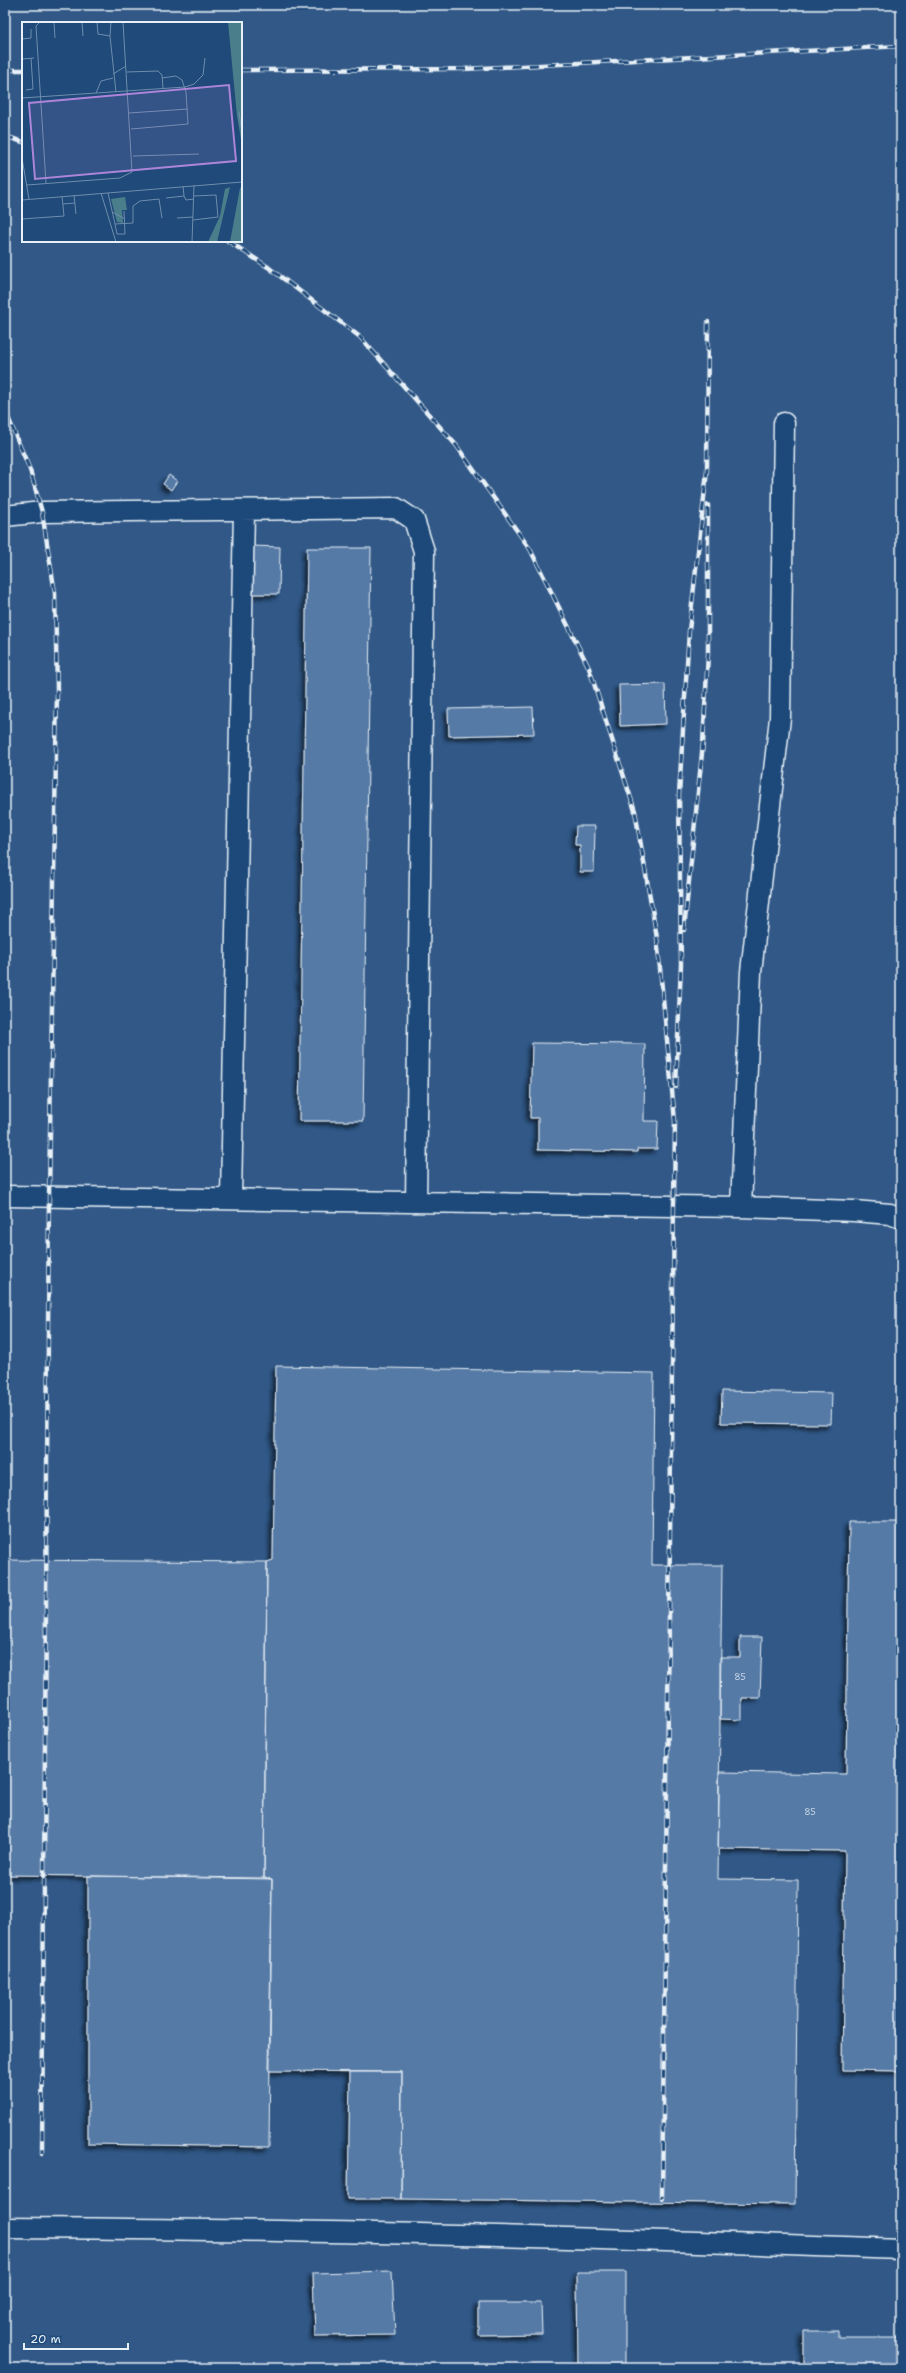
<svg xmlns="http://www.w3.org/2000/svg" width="906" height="2373" font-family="'Shantell Sans',sans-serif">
<defs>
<filter id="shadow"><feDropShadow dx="-3.5" dy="3.5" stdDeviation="2" flood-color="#0009"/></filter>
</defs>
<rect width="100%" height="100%" fill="#1f4a7a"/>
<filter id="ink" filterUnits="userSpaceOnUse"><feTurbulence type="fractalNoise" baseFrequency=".025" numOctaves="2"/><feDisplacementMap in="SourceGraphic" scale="8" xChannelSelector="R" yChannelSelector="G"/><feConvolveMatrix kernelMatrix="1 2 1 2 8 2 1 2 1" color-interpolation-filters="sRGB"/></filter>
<g filter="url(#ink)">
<!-- built -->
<path fill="#305887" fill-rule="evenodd" d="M5,5H901V2368H5ZM23,23H241V241H23Z"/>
<!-- building -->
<path fill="#567aa6" stroke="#e8f1f8" filter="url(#shadow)" d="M169,475L177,481L171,490L163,484Z
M252,546L280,547L279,594H252Z
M307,548H371L363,1121H299Z
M665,684L666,724L620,726L619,685Z
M533,707L534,734L449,736L448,709Z
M576,826H595L594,872H580V845H575Z
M532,1043L645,1044L644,1121H658L657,1149H637V1152L538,1150V1118H530Z
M276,1366L654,1373L652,1565H722L718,1879L798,1880L795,2204L401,2199L402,2072L269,2071L272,1879L264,1878L267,1562L273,1560Z
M722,1391L832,1393L831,1424L721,1423Z
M849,1522H901V2071L842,2070L845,1851L718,1849L719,1772L846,1774Z
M5,1560L267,1562L264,1878L5,1875Z
M740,1637H762L760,1698H742V1720L720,1719V1657H740Z
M88,1876L272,1879L269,2147L88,2144Z
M350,2072H402L401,2199H348Z
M392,2271L395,2335L315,2336L313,2273Z
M577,2272H625V2368H578Z
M478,2303H541L542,2334L478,2335Z
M804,2331H838V2338H901V2368H804Z"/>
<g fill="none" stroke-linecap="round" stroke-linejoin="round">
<defs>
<path id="service" d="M5,516L42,512L396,508L414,520L424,551L416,1202
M5,1196L741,1207L854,1211L890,1214L901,1218
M231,1199L244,510
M741,1207L751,972L780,718L784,423
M5,2228C304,2229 602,2238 901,2249"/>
</defs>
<!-- service casing -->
<use href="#service" stroke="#e8f1f8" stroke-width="23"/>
<!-- service -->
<use href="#service" stroke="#1f4a7a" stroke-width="20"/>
<defs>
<path id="rail" d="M5,70H23
M241,70L464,69L901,46
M5,136L23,142
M228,241L268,267L360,337L456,445L530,549L589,668L635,811L657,938L675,1121L662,2198
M5,410L30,470L42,512L55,593L57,690L49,1197L42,2153
M684,930L703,743L708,654V505
M676,1087L681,964L679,795L689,631L707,471L708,322"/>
</defs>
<!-- rail casing -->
<use href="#rail" stroke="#e8f1f8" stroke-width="4.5"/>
<!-- rail -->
<use href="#rail" stroke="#1f4a7a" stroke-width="3" stroke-dasharray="9" stroke-linecap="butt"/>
</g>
</g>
<g text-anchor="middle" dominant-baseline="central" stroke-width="3" stroke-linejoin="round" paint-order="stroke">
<!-- number labels -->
<g font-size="9" fill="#c4d3e4">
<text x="740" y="1677">85</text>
<text x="810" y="1812">85</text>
</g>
</g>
<!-- overview -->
<g transform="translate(22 22)">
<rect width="220" height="220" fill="#1f4a7a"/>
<path d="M206,0H220V123L215,94ZM220,164V220H208L218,166ZM208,165L195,220H186L198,194L203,167ZM103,175L105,188H100L101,201L95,200L89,177Z" fill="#4a7e8b"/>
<path fill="none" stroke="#6f8dac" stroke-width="1" d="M18,0L14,4L24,161M32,0L33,16M60,0L61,14M75,0L76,12L88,14M89,0L88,14L94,70M0,17L9,16V7M0,37L12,36M105,50L136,49L140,53L141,66M91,52L104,44M4,68L11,67L9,36M74,71L79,59L91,56M0,76L163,65L172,62L181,53L183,36M217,90L220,111M107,91L166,87M109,107L166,102L164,70L160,58L154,54L140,56M111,134L177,132M0,136L7,177M5,163L98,156L110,150L101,0M79,171L94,220M86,171L93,202L111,201V184L118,179L137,177L140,196M52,173L54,192M162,174L164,178L172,177M144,176L162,174L161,164M0,178L220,160M41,182L53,181M90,190L103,197M155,196L171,195M0,197L42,194L40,174M171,198L196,195L194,173L172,174M93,202L95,212H103L102,189M170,220L172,163"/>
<path fill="#ac85d9" fill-opacity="0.15" stroke="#ac85d9" stroke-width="2" d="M207,63L214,139L13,157L7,81Z"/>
<rect width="220" height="220" fill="none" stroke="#e8f1f8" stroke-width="2"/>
</g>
<!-- margin -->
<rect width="906" height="2373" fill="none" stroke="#1f4a7a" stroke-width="20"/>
<rect x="10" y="10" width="886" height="2353" fill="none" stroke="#e8f1f8" stroke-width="1.5" filter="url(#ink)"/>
<!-- scale -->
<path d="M24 2343v6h104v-6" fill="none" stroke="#e8f1f8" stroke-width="2"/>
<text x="30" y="2343" font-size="12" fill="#e8f1f8" stroke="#1f4a7a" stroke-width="3" paint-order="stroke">20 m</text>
</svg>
